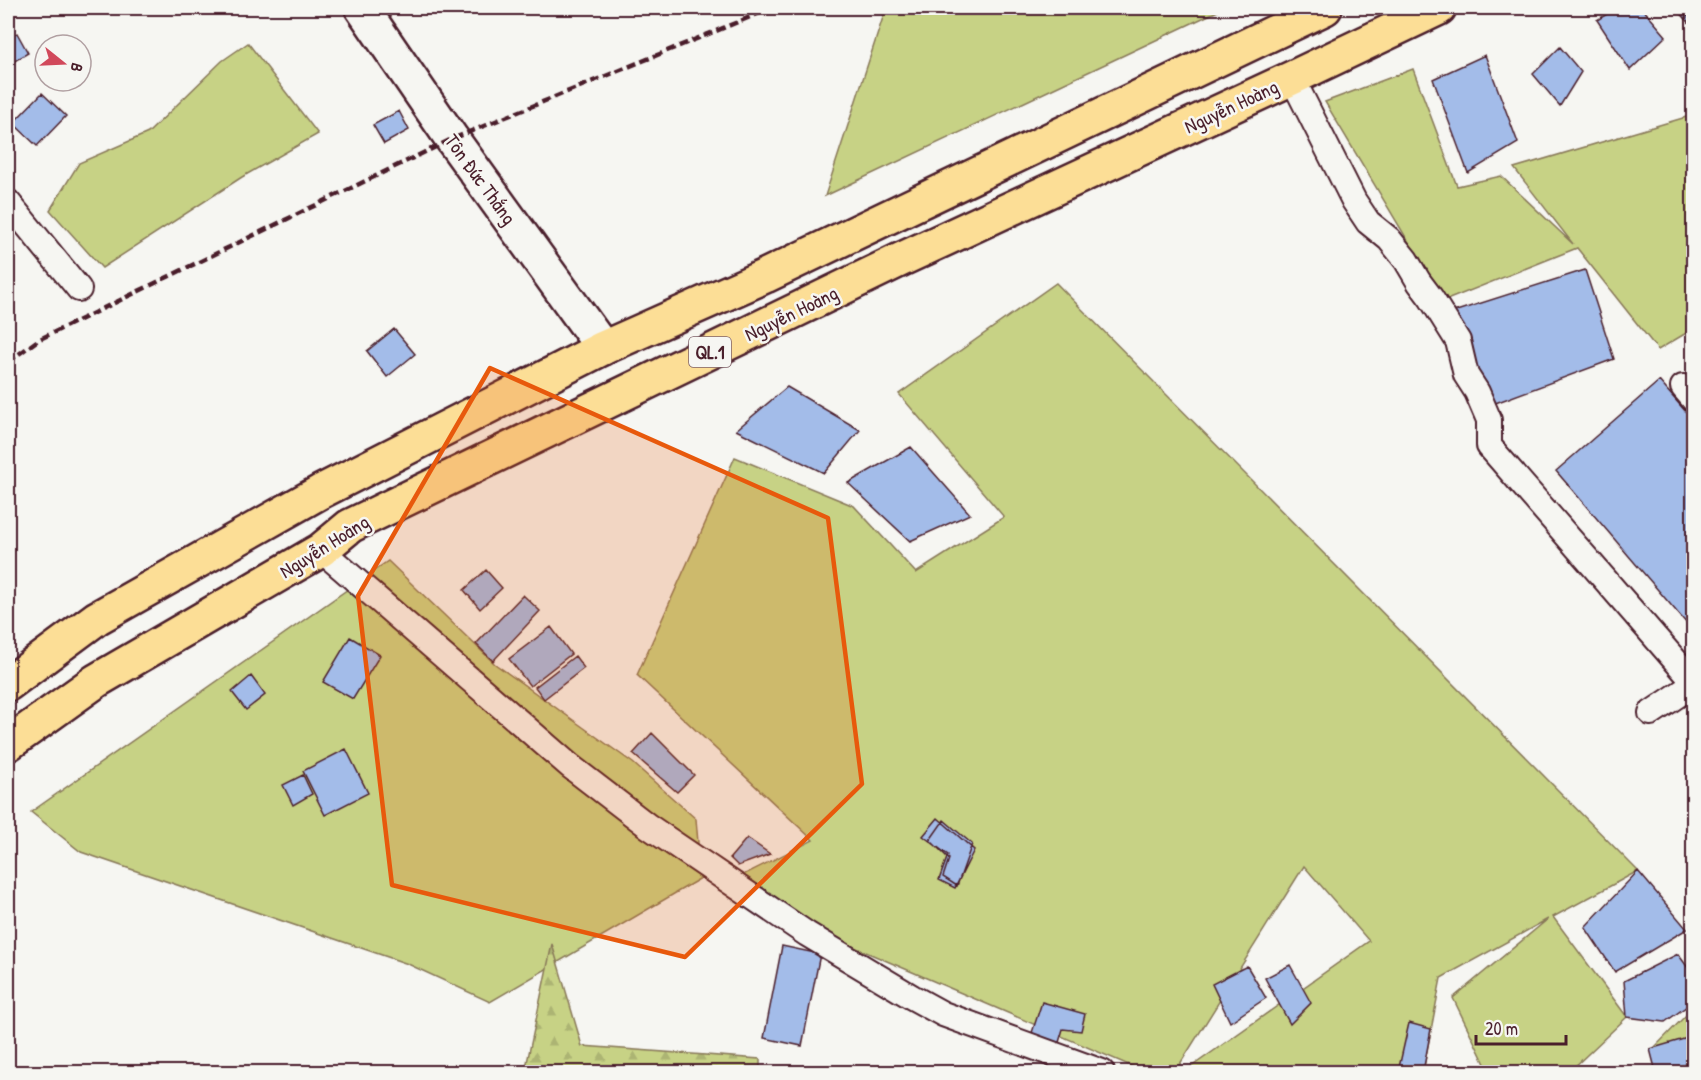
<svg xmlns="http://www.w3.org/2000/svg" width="1701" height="1080" font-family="'Patrick Hand',sans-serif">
<defs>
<pattern id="forest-firs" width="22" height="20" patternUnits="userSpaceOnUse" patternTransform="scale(1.5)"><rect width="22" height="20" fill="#c7d285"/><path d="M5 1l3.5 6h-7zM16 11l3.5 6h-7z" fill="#acb473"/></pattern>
</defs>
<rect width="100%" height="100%" fill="#f6f6f2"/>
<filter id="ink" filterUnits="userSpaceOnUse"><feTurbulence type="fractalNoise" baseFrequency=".0167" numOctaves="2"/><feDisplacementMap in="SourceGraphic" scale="12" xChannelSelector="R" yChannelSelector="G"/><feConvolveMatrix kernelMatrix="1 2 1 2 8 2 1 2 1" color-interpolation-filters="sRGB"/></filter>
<g filter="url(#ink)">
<!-- green -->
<path fill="#c7d285" stroke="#887858" stroke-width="1.5" d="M886,8H1224L825,196Z
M248,43L318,134L242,177L102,268L50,210L79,163L148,133L222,61Z
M1413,69L1457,186L1501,176L1573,244L1514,168L1693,115V329L1658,350L1577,248L1444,301L1325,102Z
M1056,283L1638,871L1553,917L1627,1017L1569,1072H1489L1453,998L1548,919L1441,978L1423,1072H1184L1369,941L1304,866L1175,1072H1145L717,888L813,840L637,675L735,457L854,506L916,573L1004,517L899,394Z
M388,561L495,664L633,763L696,819L701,878L490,1002L408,964L81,852L31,812Z
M1693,1008V1072H1668L1652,1050Z"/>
<!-- forest -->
<path fill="url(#forest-firs)" stroke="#887858" stroke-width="1.5" d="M552,944L582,1046L760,1059V1072H525Z"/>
<!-- building -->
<path fill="#a3bce9" stroke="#4a1f2b" stroke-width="1.5" d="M1617,8H1642L1666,36L1630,70L1597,20Z
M1676,8H1694V28Z
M1681,8H1694V24Z
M17,33L28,53L8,65V39Z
M1560,47L1581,72L1560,106L1533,74Z
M1485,55L1518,143L1468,173L1433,79Z
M42,93L66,116L37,146L13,123Z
M399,111L409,130L384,144L373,125Z
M1585,270L1614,359L1490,405L1447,314Z
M394,329L415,354L387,377L367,351Z
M1659,381L1694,421V632L1556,471Z
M787,387L860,430L824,473L736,430Z
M911,447L970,514L910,541L848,483Z
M486,570L502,588L480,609L464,590Z
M523,595L540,611L493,661L476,644Z
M551,627L571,654L530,686L509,659Z
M350,637L380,655L353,699L323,682Z
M575,656L584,668L544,699L535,687Z
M251,676L265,695L246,710L232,692Z
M652,733L694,775L677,792L633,754Z
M346,749L368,793L325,815L303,771Z
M303,775L312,794L293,805L283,785Z
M938,818L974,850L955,888L939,880L948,855L923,836Z
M944,820L972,844L957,886L943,877L949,859L930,840Z
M747,838L770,854L738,866L730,858Z
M1638,871L1687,929L1615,972L1585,927Z
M782,946L820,954L802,1046L764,1038Z
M1678,954L1694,976V1001L1665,1022L1627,1017L1624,981Z
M1290,965L1311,1003L1290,1024L1265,978Z
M1247,966L1266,998L1230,1022L1212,984Z
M1042,1002L1085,1014L1081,1031L1063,1029L1057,1049L1029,1042Z
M1409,1023L1431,1029L1423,1072H1398Z
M1694,1036V1063L1656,1072L1650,1049Z"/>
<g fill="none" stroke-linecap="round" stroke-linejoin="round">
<defs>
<path id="street" d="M1292,78L1354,201L1368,222L1389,239L1406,260L1419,282L1431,298L1458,341L1466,375L1477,392L1489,420V446L1694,682
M8,202L79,289
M1683,387L1694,400
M321,550L570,766L648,826L807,934L912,997L943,1014L1102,1072
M1651,713L1694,684"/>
<path id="secondary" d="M362,8L452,139L603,348"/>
<path id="highway" d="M8,684L97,618L320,492L603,348L765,276L1325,8
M8,744L96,681L321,550L350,526L902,259L1292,78L1439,8"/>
</defs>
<!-- street casing -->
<use href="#street" stroke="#4a1f2b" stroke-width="28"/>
<!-- secondary casing -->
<use href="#secondary" stroke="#4a1f2b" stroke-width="38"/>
<!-- highway casing -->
<use href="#highway" stroke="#4a1f2b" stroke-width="38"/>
<!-- street -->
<use href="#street" stroke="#f6f6f2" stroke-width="24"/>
<!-- secondary -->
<use href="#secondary" stroke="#f6f6f2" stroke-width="33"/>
<!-- highway -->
<use href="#highway" stroke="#fcde96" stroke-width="33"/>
<!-- rail -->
<path stroke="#4a1f2b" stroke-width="4.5" stroke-dasharray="9 4.5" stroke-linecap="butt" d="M8,362L38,340L452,139L772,8"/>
</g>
</g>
<!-- marked area -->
<path fill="#e8590c" fill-opacity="0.2" stroke="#e8590c" stroke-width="4.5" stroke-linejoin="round" d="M490,368L828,518L862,784L685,957L392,885L358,596Z"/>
<g text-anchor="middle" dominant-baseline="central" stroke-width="5" stroke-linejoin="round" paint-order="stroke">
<!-- shield labels -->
<rect fill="#f6f6f2" stroke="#7e6067" stroke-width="1.5" x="689" y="337" width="42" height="30" rx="4.5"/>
<g font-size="18" font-weight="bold" fill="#4a1f2b">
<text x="710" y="352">QL.1</text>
</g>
<!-- street labels -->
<g font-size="20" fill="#4a1f2b" stroke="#f6f6f2">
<text transform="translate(1231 106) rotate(-25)">Nguyễn Hoàng</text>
<text transform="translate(481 179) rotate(54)">Tôn Đức Thắng</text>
<text transform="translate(791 313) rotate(-26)">Nguyễn Hoàng</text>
<text transform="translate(324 546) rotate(-32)">Nguyễn Hoàng</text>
</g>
</g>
<!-- margin -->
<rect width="1701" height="1080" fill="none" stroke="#f6f6f2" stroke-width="30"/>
<rect x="15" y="15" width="1671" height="1050" fill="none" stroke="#4a1f2b" stroke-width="2" filter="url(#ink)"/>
<!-- north arrow -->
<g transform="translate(63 63) rotate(108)"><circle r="28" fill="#f6f6f2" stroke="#b1a0a2" stroke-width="1.5"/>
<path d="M0-4.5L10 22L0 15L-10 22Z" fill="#d1495b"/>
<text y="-9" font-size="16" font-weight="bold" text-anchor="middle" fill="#4a1f2b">B</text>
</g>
<!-- scale -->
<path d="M1476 1035v9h90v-9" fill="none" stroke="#4a1f2b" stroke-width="3"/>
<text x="1485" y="1035" font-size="18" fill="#4a1f2b" stroke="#f6f6f2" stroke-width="4.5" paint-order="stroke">20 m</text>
</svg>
